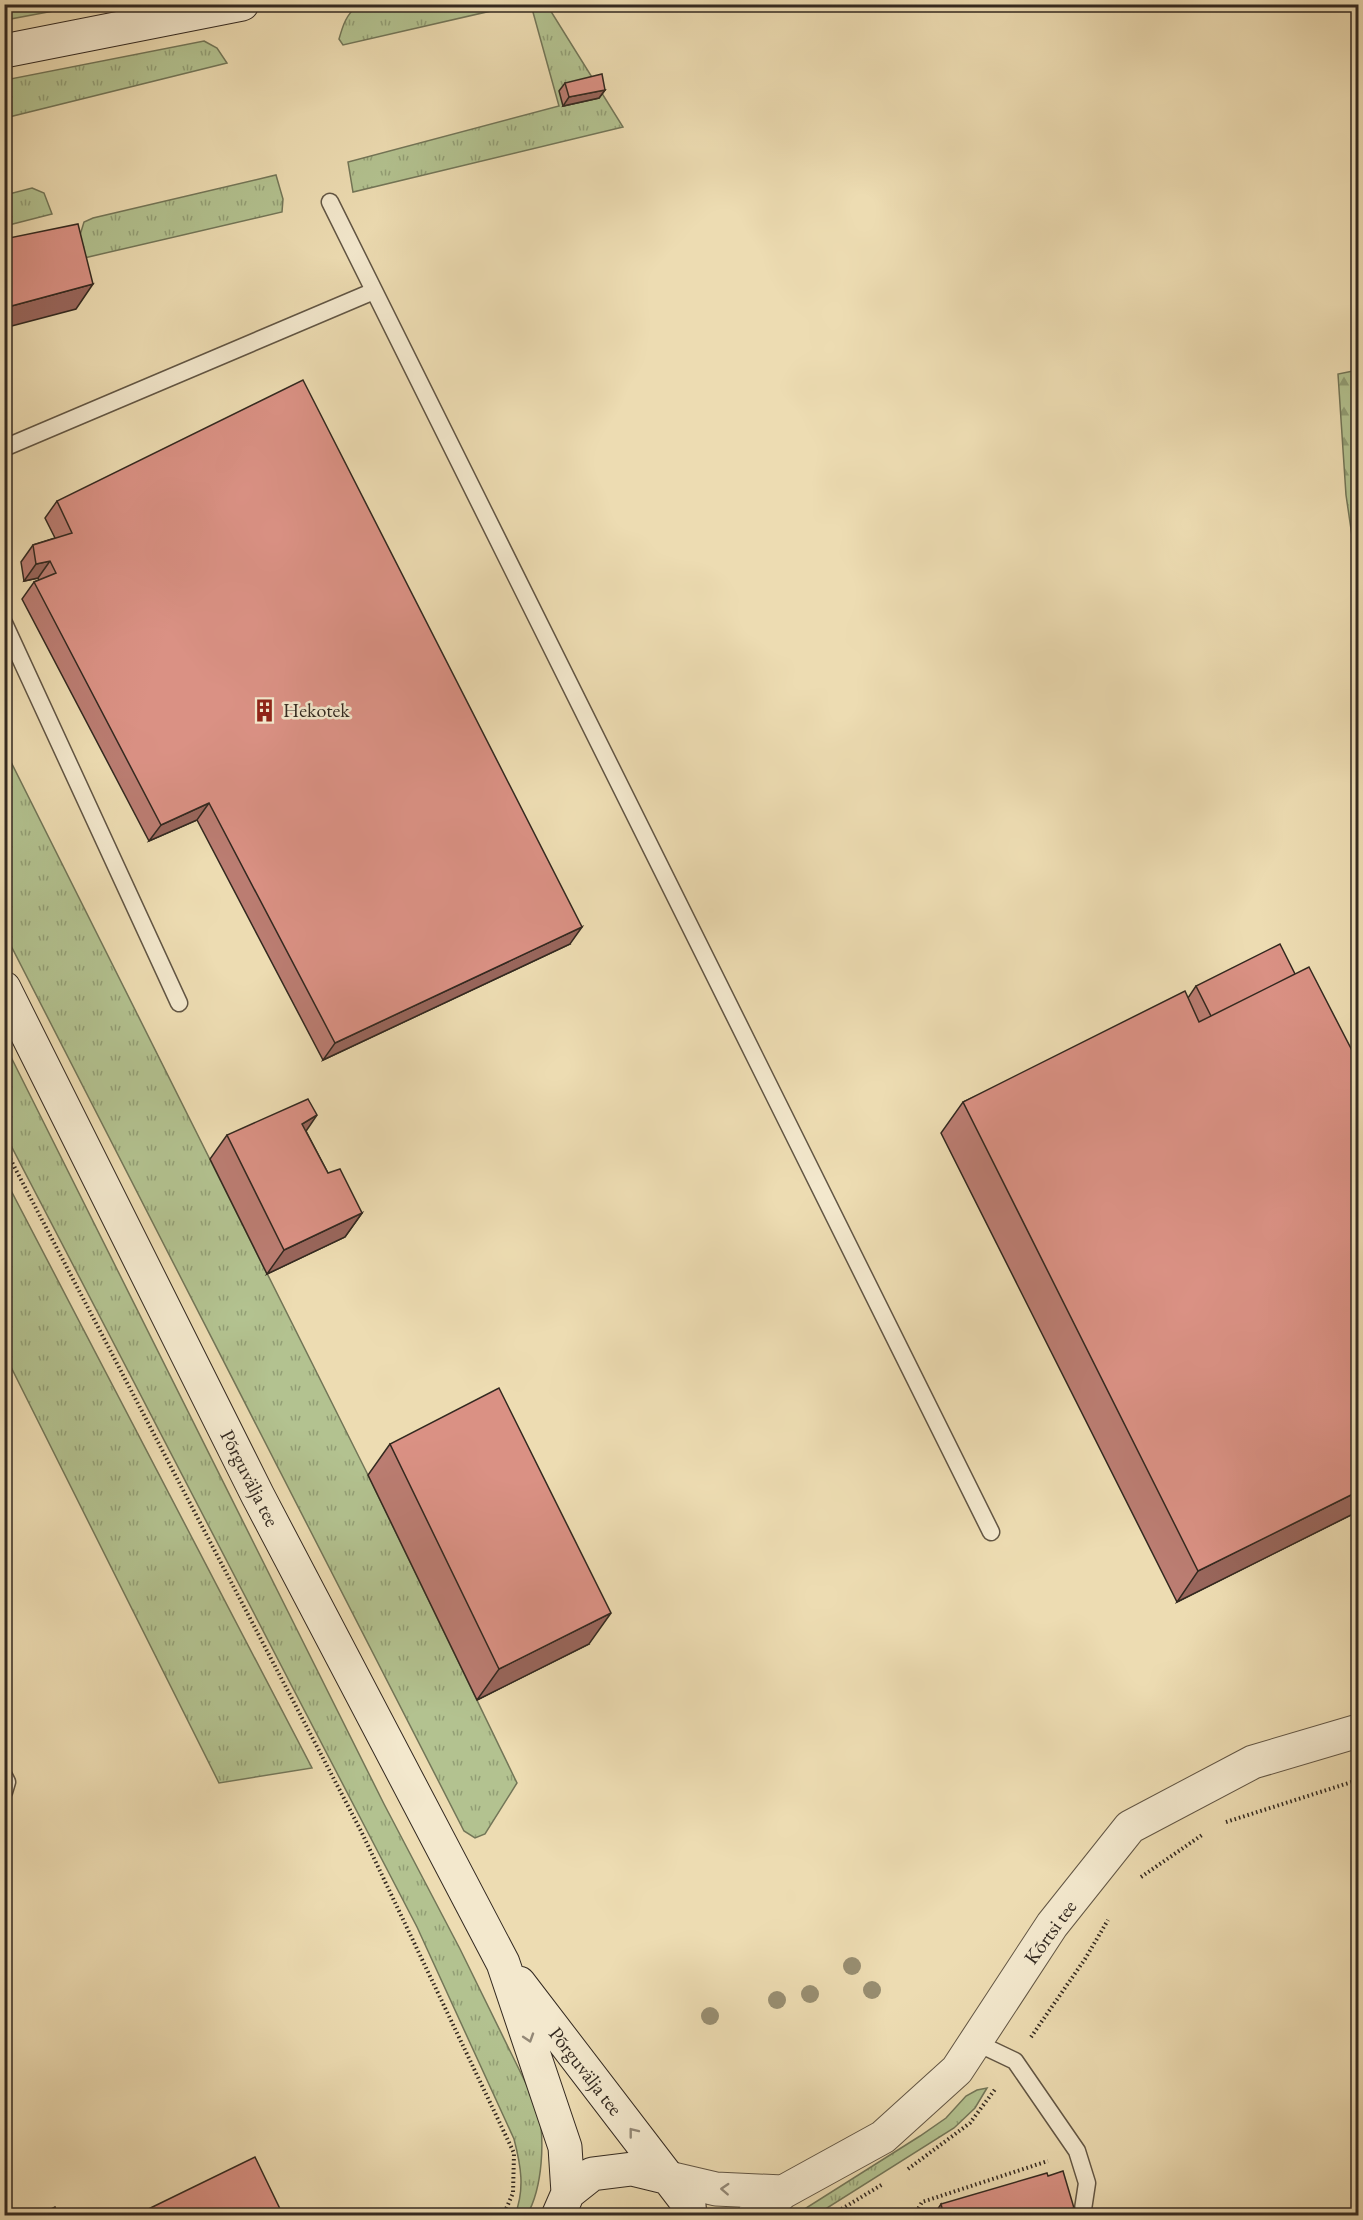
<svg xmlns="http://www.w3.org/2000/svg" width="1363" height="2220" font-family="'EB Garamond',serif">
<defs>
<pattern id="grass-tufts" width="24" height="20" patternUnits="userSpaceOnUse" patternTransform="scale(1.5)"><rect width="24" height="20" fill="#b3c290"/><path d="M3 7l-1-3M5 7V3M7 7l1-3M15 17l-1-3M17 17v-4M19 17l1-3" fill="none" stroke="#929e75"/></pattern>
<pattern id="forest-firs" width="22" height="20" patternUnits="userSpaceOnUse" patternTransform="scale(1.5)"><rect width="22" height="20" fill="#b3c290"/><path d="M5 1l3.5 6h-7zM16 11l3.5 6h-7z" fill="#929e75"/></pattern>
</defs>
<rect width="100%" height="100%" fill="#eddcb2"/>
<filter id="stains"><feTurbulence type="fractalNoise" baseFrequency=".00333" numOctaves="4"/><feColorMatrix values="0 0 0 0 .2 0 0 0 0 .09 0 0 0 0 .02 0 0 0 .5 -.17"/></filter>
<radialGradient id="worn" r=".72"><stop offset=".6" stop-color="#630" stop-opacity="0"/><stop offset="1" stop-color="#630" stop-opacity=".3"/></radialGradient>
<!-- grass -->
<path fill="url(#grass-tufts)" stroke="#737658" stroke-width="1.5" d="M5,4H86V5L5,20Z
M358,5L361,4L517,5L343,45L339,39C343,25 346,15 358,5Z
M531,5H547L623,127L353,192L348,162L559,106Z
M204,41L217,48L227,63L5,118V80Z
M276,175L283,199L282,212L84,258L80,235L84,222L93,218Z
M32,188L44,193L52,214L5,226V195Z
M4,748L368,1475L517,1783L485,1834L475,1838L464,1831L5,934Z
M4,1043L384,1804L460,1949L538,2108C545,2139 543,2187 527,2215H515C525,2189 521,2166 514,2139L417,1927L5,1134Z
M4,1179H5L312,1768L219,1783L5,1355Z
M987,2088L975,2108L954,2128L816,2215H795L920,2136L946,2118L966,2096L977,2090Z"/>
<!-- forest -->
<path fill="url(#forest-firs)" stroke="#737658" stroke-width="1.5" d="M1358,370V577L1346,495L1338,374Z"/>
<g fill="none" stroke-linecap="round" stroke-linejoin="round">
<defs>
<path id="lane" d="M330,202L991,1532
M4,448L374,291
M4,623L179,1003
M4,1776L7,1782L4,1792
M975,2042L1015,2061L1077,2151L1087,2183L1082,2216"/>
<path id="street" d="M669,2178L716,2189L783,2192
M754,2216L783,2192L883,2137L957,2070L1052,1925L1130,1827L1253,1762L1358,1731"/>
<path id="secondary" d="M4,51L242,4
M4,988L258,1496L503,1963L565,2147L568,2193
M519,1983L689,2205L690,2216
M558,2216L568,2193L592,2174L632,2169L669,2178"/>
</defs>
<!-- lane casing -->
<use href="#lane" stroke="#625644" stroke-width="19"/>
<!-- street casing -->
<use href="#street" stroke="#625644" stroke-width="35"/>
<!-- secondary casing -->
<use href="#secondary" stroke="#332920" stroke-width="35"/>
<!-- path -->
<path stroke="#332920" stroke-width="4" stroke-dasharray="1.5 3" stroke-linecap="butt" d="M4,1147L361,1831L514,2153L513,2193L503,2216
M1226,1822L1358,1780
M1141,1877L1202,1835
M1031,2037L1085,1959L1108,1920
M908,2169L970,2123L996,2088
M830,2216L883,2184
M914,2216L922,2202L1048,2161"/>
<!-- lane -->
<use href="#lane" stroke="#f3e8cd" stroke-width="16"/>
<!-- street -->
<use href="#street" stroke="#f3e8cd" stroke-width="33"/>
<!-- secondary -->
<use href="#secondary" stroke="#f3e8cd" stroke-width="33"/>
</g>
<!-- trees -->
<g fill="#988e71">
<circle cx="852" cy="1966" r="9"/>
<circle cx="872" cy="1990" r="9"/>
<circle cx="810" cy="1994" r="9"/>
<circle cx="777" cy="2000" r="9"/>
<circle cx="710" cy="2016" r="9"/>
</g>
<!-- wall -->
<path fill="#bb7d72" stroke="#332920" stroke-width="1.5" d="M565,83L605,90L599,98L563,106L559,91Z
M57,501L570,944L323,1060L197,820L149,841L22,599L34,582L39,580L38,578L24,581L21,562L33,545L55,538L45,518Z
M1295,974L1359,1064V1511L1177,1602L941,1133L963,1102L1188,998L1196,986Z
M306,1131L328,1173L362,1213L345,1237L267,1274L210,1159L227,1135Z
M390,1444L589,1644L477,1700L368,1475Z
M941,2204L944,2216H933Z"/>
<!-- shaded-wall -->
<path fill="#99665c" stroke="#332920" stroke-width="1.5" d="M605,90L599,98L563,106L569,97Z
M93,284L76,309L4,328V308Z
M50,561L38,578L24,581L36,564Z
M209,803L197,820L149,841L161,825Z
M582,927L570,944L323,1060L335,1043Z
M317,1115L300,1140L302,1124Z
M362,1213L345,1237L267,1274L284,1250Z
M1359,1491V1511L1177,1602L1198,1571Z
M611,1613L589,1644L477,1700L499,1669Z
M1074,2208L1069,2216H1048Z
M281,2211L278,2216H271Z"/>
<!-- building -->
<path fill="#da9184" stroke="#332920" stroke-width="1.5" d="M602,74L605,90L569,97L565,83Z
M78,224L93,284L4,308V239Z
M303,380L582,927L335,1043L209,803L161,825L34,582L56,573L50,561L36,564L33,545L72,533L57,501Z
M1280,944L1295,974L1211,1016L1196,986Z
M1309,967L1359,1064V1491L1198,1571L963,1102L1185,991L1199,1022Z
M308,1099L317,1115L302,1124L328,1173L340,1169L362,1213L284,1250L227,1135Z
M499,1388L611,1613L499,1669L390,1444Z
M255,2157L281,2211L271,2216H134Z
M1063,2171L1074,2208L1048,2216H944L941,2204L1047,2173L1048,2176Z
M55,2207L59,2216H37Z"/>
<!-- one-way arrows -->
<defs><path id="oneway-chevron" d="M-2-3.5L2.5 0L-2 3.5" fill="none" stroke-width="1.6" stroke-linecap="round" stroke-linejoin="round" transform="scale(1.5)"/></defs>
<g stroke="#938876">
<use href="#oneway-chevron" transform="translate(529 2038) rotate(72)"/>
<use href="#oneway-chevron" transform="translate(633 2132) rotate(-128)"/>
<use href="#oneway-chevron" transform="translate(725 2189) rotate(-177)"/>
</g>
<!-- icons -->
<defs>
<symbol id="building-bare" viewBox="-9 -9 18 18"><path d="M-4-6H4V6H1V3H-1V6H-4ZM-2.5-4.3h1.7v1.8h-1.7ZM.8-4.3h1.7v1.8H.8ZM-2.5-1h1.7V.8h-1.7ZM.8-1h1.7V.8H.8Z" fill="#8f2418" stroke="#f3e8cd" stroke-width="2.5" paint-order="stroke"/></symbol>
</defs>
<g fill-rule="evenodd">
<use href="#building-bare" x="248" y="694" width="33" height="33"/>
</g>
<g text-anchor="middle" dominant-baseline="central" stroke-width="5" stroke-linejoin="round" paint-order="stroke">
<!-- poi labels -->
<g font-size="20" fill="#332920" stroke="#f3e8cd" text-anchor="start">
<text x="283" y="710">Hekotek</text>
</g>
<!-- street labels -->
<g font-size="20" fill="#332920" stroke="#f3e8cd">
<text transform="translate(250 1478) rotate(63)">Põrguvälja tee</text>
<text transform="translate(1050 1932) rotate(-54)">Kõrtsi tee</text>
<text transform="translate(586 2071) rotate(52)">Põrguvälja tee</text>
</g>
</g>
<!-- margin -->
<rect width="1363" height="2220" fill="none" stroke="#eddcb2" stroke-width="24"/>
<rect x="6" y="6" width="1351" height="2208" fill="none" stroke="#332920" stroke-width="3"/>
<rect x="12" y="12" width="1339" height="2196" fill="none" stroke="#332920" stroke-width="1.5"/>
<rect width="100%" height="100%" filter="url(#stains)"/>
<rect width="100%" height="100%" fill="url(#worn)"/>
</svg>
